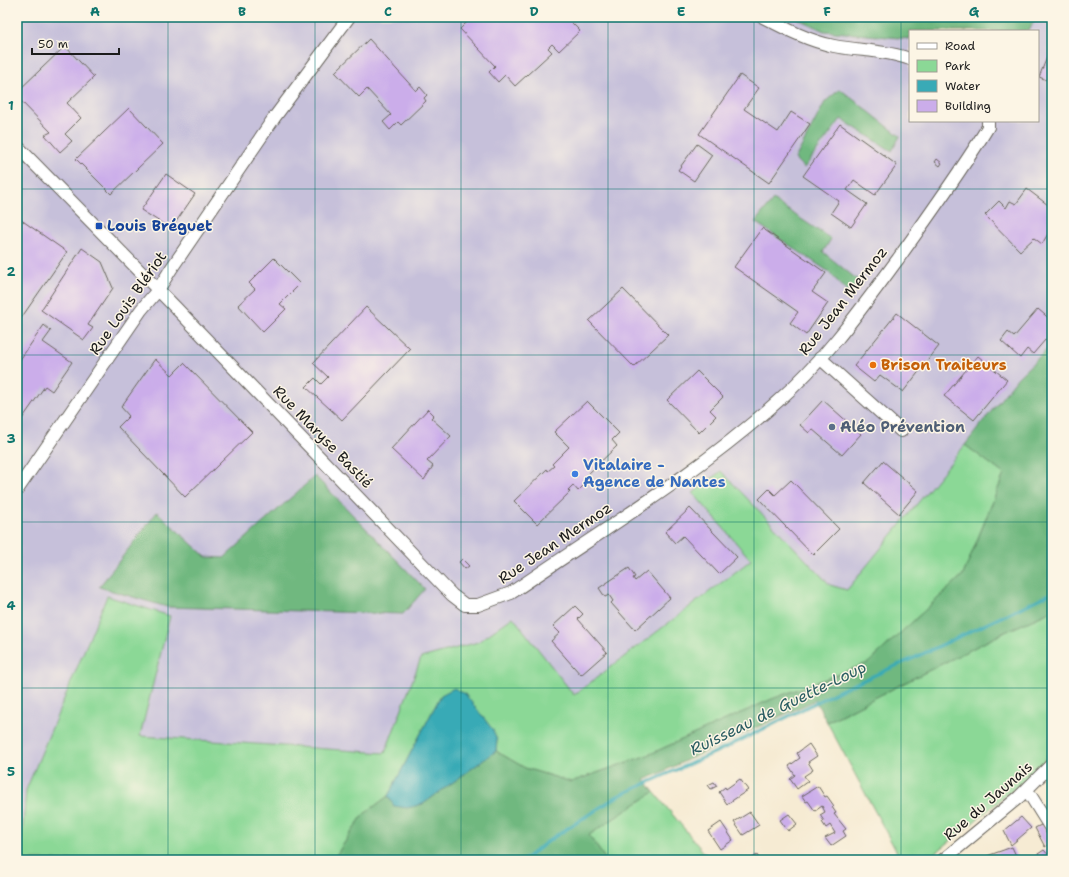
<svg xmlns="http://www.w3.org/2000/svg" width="1069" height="877" font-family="'Shantell Sans',sans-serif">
<rect width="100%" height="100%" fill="#fcf5e5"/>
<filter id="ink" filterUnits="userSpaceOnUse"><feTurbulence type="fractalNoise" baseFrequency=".025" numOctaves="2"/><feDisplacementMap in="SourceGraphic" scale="8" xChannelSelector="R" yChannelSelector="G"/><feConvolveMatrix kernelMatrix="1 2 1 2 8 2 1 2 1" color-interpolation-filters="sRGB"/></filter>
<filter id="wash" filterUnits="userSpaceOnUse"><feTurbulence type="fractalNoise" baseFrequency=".012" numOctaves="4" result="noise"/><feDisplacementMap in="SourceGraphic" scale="16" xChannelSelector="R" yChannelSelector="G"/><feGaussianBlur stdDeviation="0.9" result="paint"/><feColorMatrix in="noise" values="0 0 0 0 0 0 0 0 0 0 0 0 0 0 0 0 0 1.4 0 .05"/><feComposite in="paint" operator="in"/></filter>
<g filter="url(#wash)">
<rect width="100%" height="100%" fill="#f6ebd3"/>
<!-- industrial -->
<path fill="#c6c0da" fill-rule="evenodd" d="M17,17H1052V345L1018,377L941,477L848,590L830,585L721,471L693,493L752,560L574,695L513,617L478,642L422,658L385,753L140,736L170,616L26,790L20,860H17ZM910,31H1038V121H910Z"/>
<!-- green -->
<path fill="#8bd896" stroke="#547a59" d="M965,445L1004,474L963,575L868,663L772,699L648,755L571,782L525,768L496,751L497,740L441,695L388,796L363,815L333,860H20L26,790L107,596L170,616L140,736L385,753L421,658L478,642L513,617L574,695L751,560L693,493L721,471L830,585L847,590Z
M1052,611V747L1040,768L927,860H901L827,722L1005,632Z
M654,792L710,860H606L589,835Z"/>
<!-- forest -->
<path fill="#70b87f" stroke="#466a4e" d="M794,17H1036L1029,31H910V39L824,31Z
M840,89L900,136L892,151L841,119L804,168L795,159L825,102Z
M773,200L831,239L823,252L859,281L849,294L829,272L755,222Z
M1052,345V611L1005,632L827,722L815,700L645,780L654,792L589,835L606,860H333L363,815L388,796L394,806L423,804L496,751L525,768L571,782L648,755L772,699L868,663L963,575L1004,474L965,445L1018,377Z
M315,476L425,589L403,614L167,607L99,587L157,512L206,557L224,558Z"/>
<!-- water -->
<path fill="#39aab6" stroke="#2a6369" d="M454,688L465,694L493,730L497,740L496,751L423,804L407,808L394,806L388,796L441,695Z"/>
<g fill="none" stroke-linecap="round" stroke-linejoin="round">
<!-- stream -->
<path stroke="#39aab6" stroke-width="3.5" d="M524,860L551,839L618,796L727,747L843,689L914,658L1052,593"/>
</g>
<g id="blocks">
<!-- building -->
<path fill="#cbadea" d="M472,17H566L580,31L559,51L552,44L548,48L552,52L515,86L505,75L498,82L489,72L495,66L460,29Z
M369,39L416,91L420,87L427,95L424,98L426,101L401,125L398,122L390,130L383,122L391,115L367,89L359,97L335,72Z
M1052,45V82L1039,77Z
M65,46L94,77L67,103L81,118L65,134L72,141L60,152L45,135L51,132L17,97V92Z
M740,75L759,88L744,109L778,132L791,112L810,124L769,183L699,134Z
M129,108L163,144L111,194L76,159Z
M840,124L897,165L875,195L854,180L847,190L867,204L851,227L831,213L839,201L803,176Z
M697,144L712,155L694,181L678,170Z
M937,159L942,163L940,166L935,162Z
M166,174L195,194L171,229L141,210Z
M1027,189L1052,208V234L1049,232L1042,244L1034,238L1020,251L985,215L999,201L1006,208L1010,201L1016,204Z
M17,217L67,252L17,324Z
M762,228L826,273L812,292L828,303L806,335L790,323L798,312L734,267Z
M82,248L102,262L113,288L88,325L93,328L84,340L41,310Z
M274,258L300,284L280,304L286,309L263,332L238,305L255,289L249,283Z
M623,289L668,335L634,367L589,321Z
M366,307L410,349L342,420L306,387L315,378L321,384L328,377L313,363Z
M1038,309L1052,321V332L1033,354L1027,349L1020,358L1001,341L1008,332L1014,337Z
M897,313L939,346L903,392L880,375L874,382L854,366Z
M44,325L51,331L43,342L72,362L52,391L45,386L17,426V364Z
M978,356L1007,380L974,420L944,396Z
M155,359L172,375L184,363L252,432L185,497L118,427L129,416L121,407Z
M697,371L723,397L710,410L716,416L699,433L667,400Z
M823,400L861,434L842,455L812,429L809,433L800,425Z
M587,401L619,433L612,440L617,446L586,476L590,479L578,491L573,485L568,490L570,492L537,524L514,501L547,469L548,471L554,466L552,464L569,447L554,432Z
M428,409L434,415L431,418L451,436L427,461L433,466L424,480L391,449Z
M883,461L918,491L899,514L864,483Z
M791,480L839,529L813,555L759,499L769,489L775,495Z
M690,508L737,557L719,574L683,536L675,543L665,532Z
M462,559L469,566L465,569L459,562Z
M629,568L635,577L633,578L635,581L647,571L670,598L635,630L611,603L613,601L609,595L605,597L599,588Z
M575,606L583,614L578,619L607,652L581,675L551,641L560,633L553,626Z
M809,744L817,756L808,762L813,770L804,776L808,781L797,789L790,779L795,775L789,766L800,758L797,753Z
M740,779L748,790L727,804L719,792L725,787L726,789Z
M714,782L717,786L711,789L708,785Z
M818,786L825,797L827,796L834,806L832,807L836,813L834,814L846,829L843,831L846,836L831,846L825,838L835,833L830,825L826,828L822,822L824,821L820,815L825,812L822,806L815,811L808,801L806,802L802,796Z
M750,812L759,825L743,835L734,822Z
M789,814L797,824L788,831L780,820Z
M1021,817L1031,828L1011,845L1004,831Z
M721,822L733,840L720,849L708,831Z
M1043,824L1052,842L1045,847L1035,828Z
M1012,847L1018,860H988L987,856Z
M1044,850L1051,858L1052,856V860H1029Z
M757,855L760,860H750Z"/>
</g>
</g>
<g filter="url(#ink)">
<use href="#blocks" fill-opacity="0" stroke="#68645c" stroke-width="1"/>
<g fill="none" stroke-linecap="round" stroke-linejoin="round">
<defs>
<path id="minor" d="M763,17C786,29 809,41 834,46C860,51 885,50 910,59
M17,146L176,308L452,595L465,605H478L511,593C601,531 697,474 778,401C825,360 861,309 898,259C929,215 960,173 988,127V121
M820,358L901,431
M17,490L141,310L158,290L171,269L274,118L349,17
M1027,790L1052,830
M943,860L1019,797L1052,764"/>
</defs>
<!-- minor casing -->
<use href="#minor" stroke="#68645c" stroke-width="14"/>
<!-- minor -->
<use href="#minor" stroke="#fff" stroke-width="12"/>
</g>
</g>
<!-- grid -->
<path fill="none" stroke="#0f766e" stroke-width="1" stroke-opacity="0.55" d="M168,17V860M315,17V860M461,17V860M608,17V860M754,17V860M901,17V860M17,189H1052M17,355H1052M17,522H1052M17,688H1052"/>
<!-- markers -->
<rect fill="#1a4fb4" stroke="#fcf5e5" stroke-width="1.5" x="95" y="222" width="8" height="8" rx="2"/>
<circle fill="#e8710a" stroke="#fcf5e5" stroke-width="1.5" cx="873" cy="365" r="4"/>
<circle fill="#5c6f8a" stroke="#fcf5e5" stroke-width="1.5" cx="832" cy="427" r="4"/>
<circle fill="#3f7fe0" stroke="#fcf5e5" stroke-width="1.5" cx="575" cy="474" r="4"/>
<g text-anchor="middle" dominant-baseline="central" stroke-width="3" stroke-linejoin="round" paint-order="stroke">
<!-- transit labels -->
<g font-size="15" font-weight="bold" fill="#164399" stroke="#fcf5e5" text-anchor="start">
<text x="107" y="226">Louis Bréguet</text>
</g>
<!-- street labels -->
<g font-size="15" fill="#1c1c1c" stroke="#fcf5e5">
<text transform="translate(843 301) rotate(-52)">Rue Jean Mermoz</text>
<text transform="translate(128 303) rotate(-55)">Rue Louis Blériot</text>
<text transform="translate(323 437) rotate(46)">Rue Maryse Bastié</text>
<text transform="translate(555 543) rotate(-34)">Rue Jean Mermoz</text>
<text transform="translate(988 801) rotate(-41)">Rue du Jaunais</text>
</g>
<!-- food labels -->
<g font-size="15" font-weight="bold" fill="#c56008" stroke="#fcf5e5" text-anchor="start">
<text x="881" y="365">Brison Traiteurs</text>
</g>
<!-- service labels -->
<g font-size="15" font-weight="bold" fill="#4e5e75" stroke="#fcf5e5" text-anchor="start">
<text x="840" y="427">Aléo Prévention</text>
</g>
<!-- shop labels -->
<g font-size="15" font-weight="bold" fill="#366cbe" stroke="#fcf5e5" text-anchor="start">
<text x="583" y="465">Vitalaire -<tspan x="583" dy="17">Agence de Nantes</tspan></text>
</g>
<!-- water labels -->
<g font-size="16" font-style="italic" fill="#295c61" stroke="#fcf5e5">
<text transform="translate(778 708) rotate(-26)">Ruisseau de Guette-Loup</text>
</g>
</g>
<!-- margin -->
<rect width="1069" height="877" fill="none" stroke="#fcf5e5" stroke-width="44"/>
<!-- legend -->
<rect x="909" y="30" width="130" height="92" fill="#fcf5e5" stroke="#a29e95"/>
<rect x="917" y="43" width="20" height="6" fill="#ffffff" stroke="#a29e95"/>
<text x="945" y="50" font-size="12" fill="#1c1c1c">Road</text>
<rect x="917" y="60" width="20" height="12" fill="#8bd896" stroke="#a29e95"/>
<text x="945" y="70" font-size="12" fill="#1c1c1c">Park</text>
<rect x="917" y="80" width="20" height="12" fill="#39aab6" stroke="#a29e95"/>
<text x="945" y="90" font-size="12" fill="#1c1c1c">Water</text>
<rect x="917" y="100" width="20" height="12" fill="#cbadea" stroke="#a29e95"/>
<text x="945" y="110" font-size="12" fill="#1c1c1c">Building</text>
<!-- scale -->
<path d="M32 48v6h87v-6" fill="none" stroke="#1c1c1c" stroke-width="2"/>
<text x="38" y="48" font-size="12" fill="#1c1c1c" stroke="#fcf5e5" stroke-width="3" paint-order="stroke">50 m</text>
<rect x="22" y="22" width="1025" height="833" fill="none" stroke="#0f766e" stroke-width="1.5"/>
<g font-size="13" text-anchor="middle" font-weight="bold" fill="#0f766e">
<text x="95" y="16">A</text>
<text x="242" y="16">B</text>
<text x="388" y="16">C</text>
<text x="534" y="16">D</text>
<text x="681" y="16">E</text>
<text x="827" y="16">F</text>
<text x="974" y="16">G</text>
<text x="11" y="110">1</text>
<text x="11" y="276">2</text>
<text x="11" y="443">3</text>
<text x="11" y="610">4</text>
<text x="11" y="776">5</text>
</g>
</svg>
